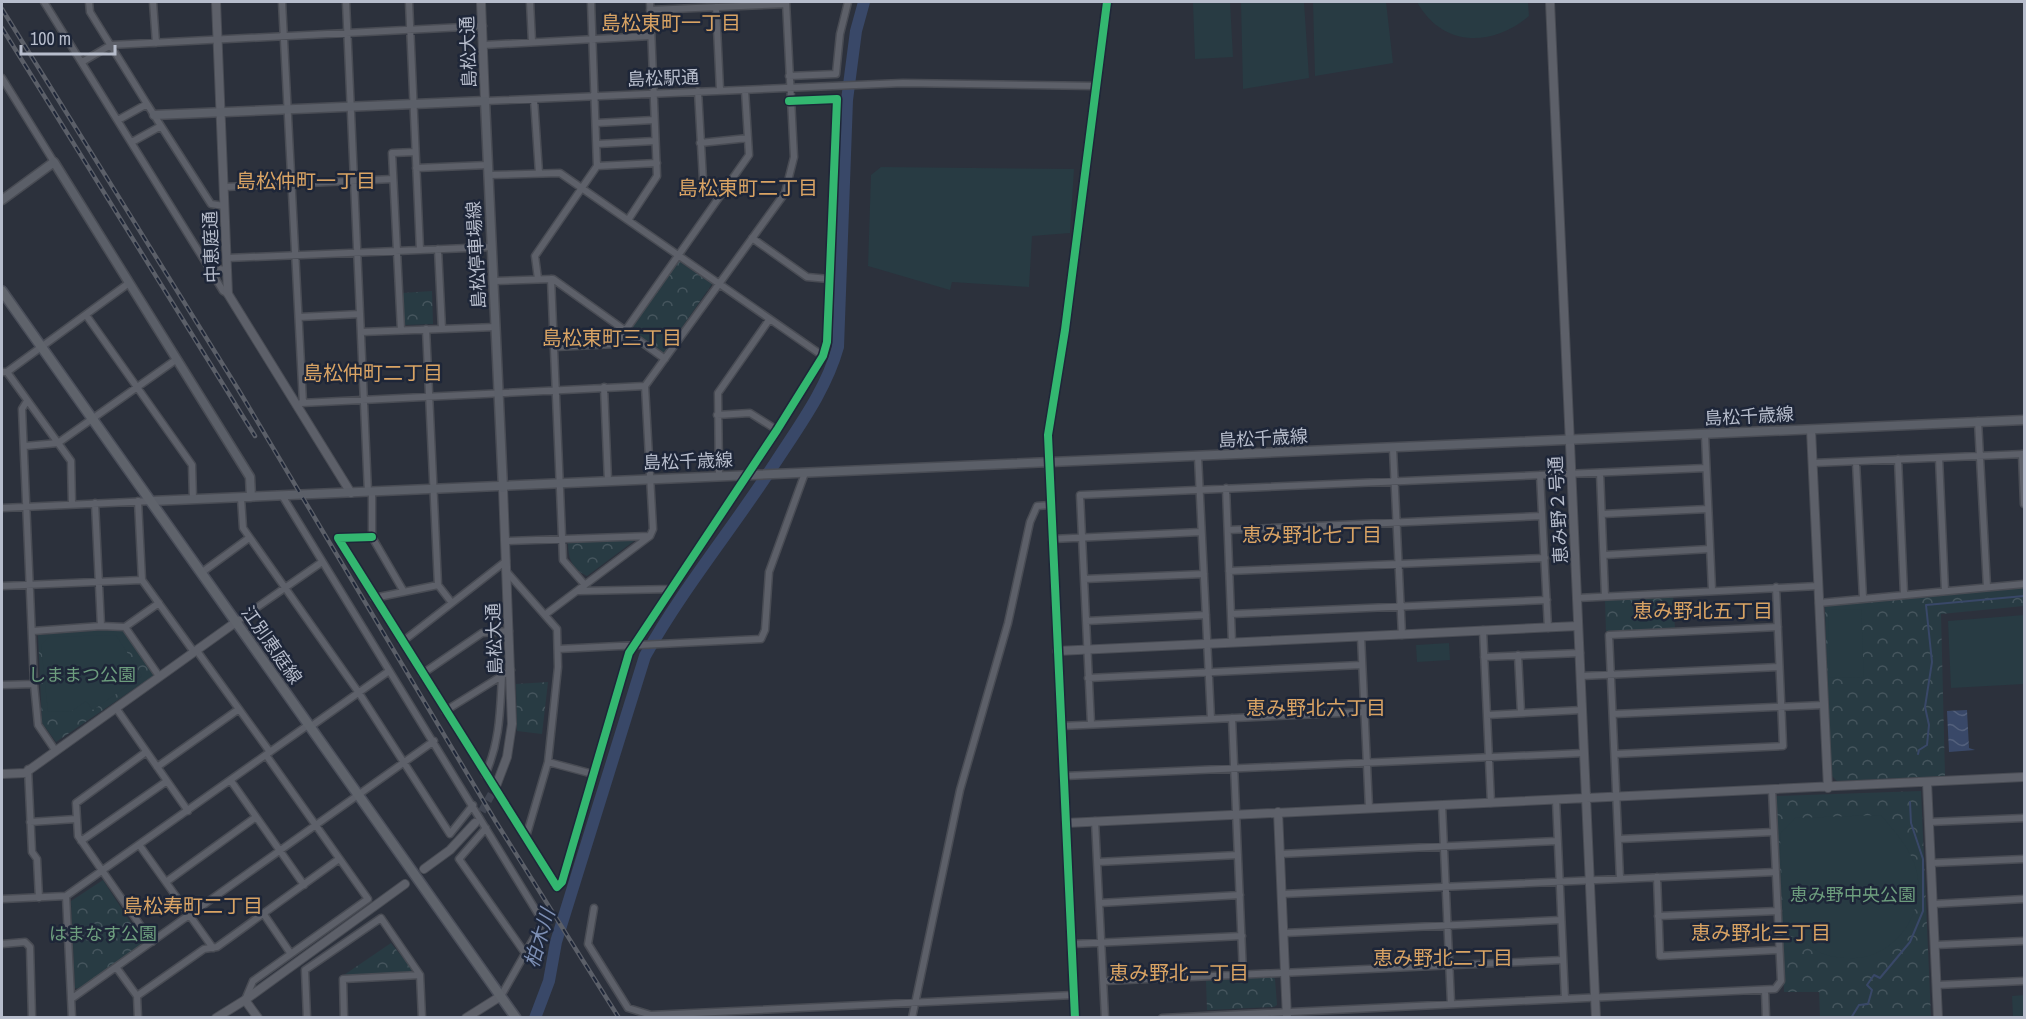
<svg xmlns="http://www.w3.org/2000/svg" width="2026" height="1019" font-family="'Archivo Narrow','Noto Sans JP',sans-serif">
<defs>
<pattern id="park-crowns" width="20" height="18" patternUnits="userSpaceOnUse" patternTransform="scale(1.5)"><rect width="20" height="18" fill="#283b43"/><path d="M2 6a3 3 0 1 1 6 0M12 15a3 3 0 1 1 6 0" fill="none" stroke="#45555d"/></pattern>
<pattern id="water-waves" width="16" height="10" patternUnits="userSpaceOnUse" patternTransform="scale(1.5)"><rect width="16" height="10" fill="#394868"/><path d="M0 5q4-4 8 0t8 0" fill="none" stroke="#53607c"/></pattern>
</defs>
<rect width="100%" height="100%" fill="#2c313c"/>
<!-- park -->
<path fill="url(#park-crowns)" d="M677,260L712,284L664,353L630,328Z
M432,291L433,324L404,325L402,293Z
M630,539L634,541L587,576C571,568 568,558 568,541Z
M2024,588V606L1941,614L1945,776L1837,781L1829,773L1825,606Z
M1673,596L1675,629L1606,631L1605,599Z
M119,629L124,632L154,673L153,676L56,742L42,723L38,635Z
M548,682L542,734L517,731L516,684Z
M1921,791L1931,1017H1820L1819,992H1784L1776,796Z
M103,880L144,943L79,989L75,988L71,901Z
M391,943L412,969L410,973L344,975Z
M1273,977L1275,979L1277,1005L1274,1007L1207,1010L1206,981Z"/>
<!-- pitch -->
<path fill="#283b43" d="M1230,2L1233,57L1195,59L1193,3Z
M1241,2H1304L1309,78L1243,89Z
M1313,2H1386L1393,63L1315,76Z
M1417,2H1528L1529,16C1492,47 1443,48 1417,2Z
M881,167L1074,169L1070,233L1032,236L1029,287L952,282L950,290L868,266L871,175Z
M1861,609L1864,677L1830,678L1828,610Z
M2024,615V684L1951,688L1948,621Z
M116,635L142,676L93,710L86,701L72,711L48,712L41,645L49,637Z
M1449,643L1450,660L1417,662L1416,645Z
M1881,815C1894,831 1911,849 1916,869C1928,912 1894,961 1848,958C1838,958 1826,956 1817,951C1806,945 1798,935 1784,935L1780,834L1795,818Z
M2024,995V1017H2013L2012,996Z"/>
<!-- water -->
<path fill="url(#water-waves)" d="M1967,710L1969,748L1975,750L1949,752L1947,711Z"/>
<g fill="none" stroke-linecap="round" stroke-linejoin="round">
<!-- stream -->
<path stroke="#394868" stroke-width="2" d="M1918,754L1919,750L1927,745L1929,725L1925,707L1932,662L1926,605L2024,596
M1851,1018L1859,1005L1868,1004L1872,990L1867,985L1874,975L1880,978L1910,942L1923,911V859L1911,823L1910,802"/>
<!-- river -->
<path stroke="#394868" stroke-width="12" d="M535,1018L549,981L556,942L645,656C683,588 733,528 775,463C799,426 826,390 838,347L847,100L856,31L864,2"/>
<!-- tertiary-tunnel -->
<path stroke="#414652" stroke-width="8" stroke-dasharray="8 4" stroke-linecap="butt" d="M476,822L496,786"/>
<defs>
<path id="minor" d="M44,2L209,268L227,270
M89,2L90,12L147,104
M153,2L156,43
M282,2L303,403
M346,2L368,492
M409,2L420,250
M530,2L532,42
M716,7L720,90
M650,10L786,4
M483,45L651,36
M82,62L111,45L483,26
M789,76L836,74L840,34L848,2
M2,78L54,162
M698,91L703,180L722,194
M534,99L539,173
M485,101L903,83L1095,86
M118,120L147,104L161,126L132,142
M596,123L654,120
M161,126L211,204L224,206
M700,143L748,138
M597,144L655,141
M597,166L657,163
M416,168L488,165
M488,175L560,173L823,356
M224,187L393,179
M628,220L657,176L650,2
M752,238L807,277L829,279
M438,249L442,329
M227,258L492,247
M209,268L223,291L228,294
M538,279L535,256L597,166L591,2
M551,279L563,560L585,585
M494,281L553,279L665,359
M86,315L192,465L193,499
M299,317L360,314
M426,329L438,585L452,603
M401,330L392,153L415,152
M361,332L496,327
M555,347L615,344L625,331L749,155L745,90
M2,372H7L129,283
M7,372L71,461L72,504
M604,387L608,481
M27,401L22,409L34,684L38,725L55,750
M301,403L645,386
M717,415L750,413L777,430
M1978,421L1987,587
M1705,435L1712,590
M25,446L58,443L177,359
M1393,449L1402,635
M2022,454L2024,504
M1198,457L1211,719
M1939,458L1945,591
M1898,459L1904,594
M1856,462L1863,598
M1813,463L2024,454
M1600,473L1605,596
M1540,475L1548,628
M719,476L718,393L769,320
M1226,488L1232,642
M372,492V537L404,592
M283,497L543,922L501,996
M241,498L243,528L359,693L450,834L473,805
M138,501L142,580L194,652
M95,503L101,626
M2,508L151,501
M1602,514L1708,509
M1228,530L1542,516
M372,537L338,538L557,887L562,882L629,653L777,430L823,356L827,342L837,99L789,101
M1052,539L1201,532
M505,541L649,536
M1604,555L1710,549
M506,571L557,629L558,667L548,762L526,837
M1229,571L1545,558
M201,573L249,538
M1084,579L1204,574
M2,586L142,580
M579,591L672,589
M374,598L438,585
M1577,598L1818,586
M1819,603L2024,584
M546,614L650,536L653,529L645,386L785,193L794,157L786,2
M1231,614L1547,600
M1086,621L1206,615
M236,622L322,562
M125,627L159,603
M1483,630L1491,803
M33,631L101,626L125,627L159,676
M1361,637L1369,808
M402,642L506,561
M558,649L761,639L765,630L769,572L805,473
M197,651L270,752
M1518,655L1521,713
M1484,657L1580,653
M422,674L482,633L509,631
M1581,676L1779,667
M1088,678L1361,665
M2,685L34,684
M116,708L188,811
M445,711L511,670
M1613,714L1823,705
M1487,715L1582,710
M1232,718L1243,974
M1091,724L1080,495L1706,468
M1061,726L1364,712
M310,727L389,671
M146,752L76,803L78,836L152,942
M1615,754L1783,746L1776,587
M548,762L593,774
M157,767L239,709
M28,769L32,852L37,859L39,898
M485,775C500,742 500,711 502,676
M1064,776L1584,753
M231,781L304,885
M1556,800L1565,999
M1442,805L1451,1003
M1095,821L1105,1018
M30,822L76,819
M1929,822L2024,818
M486,828L459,859L525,953
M1619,839L1774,832
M81,841L167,781
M140,846L213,948
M1280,854L1557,841
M1098,862L1238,855
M1931,863L2024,859
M1657,877L1660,956L1778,950
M1620,879L1609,635L1778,627
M166,882L256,817
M1282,894L1776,872
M66,896L72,1018
M2,899L66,896L308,725
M1100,903L1240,895
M1933,904L2024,899
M594,908L588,944L628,1008L651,1015L1074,995
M263,913L291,954
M1658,916L1778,911
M1284,933L1561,920
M2,944L25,942L30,947L32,1018
M1072,944L1242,936
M1935,945L2024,941
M116,967L137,996
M1104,981L1563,960
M1937,985L2024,981
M1765,990L1766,1018
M71,999L434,741
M245,1000L253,981L368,899L266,755
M138,1018L137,996L204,949L217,947L339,859
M307,1018L305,970L381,918L420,975L422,1018
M344,1018L343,979L420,975
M912,1018L960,790L1008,623L1030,522L1037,506L1050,505
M1162,1018L1775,989L1781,981L1772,790"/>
<path id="tertiary" d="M216,2L228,294L351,493
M481,2L485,101
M1550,2L1596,1018
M1811,430L1828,788
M1057,651L1578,626
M2,774L25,773L236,622
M1927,782L1938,1018
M496,786L507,757L512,724L503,488
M1278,812L1287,1018
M1066,823L2024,777
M424,869L450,850L475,823
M245,1000L258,1018
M216,1018L245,1000L405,884
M466,1018L501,996
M1075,1018L1048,435L1065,330L1107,2"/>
<path id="secondary" d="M154,115L485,101L503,488
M2,200L54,162L250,477L251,497
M151,501L2024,420"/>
<path id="primary" d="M2,291L516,1018"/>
</defs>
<!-- minor casing -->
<use href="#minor" stroke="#494c54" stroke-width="9"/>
<!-- tertiary casing -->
<use href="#tertiary" stroke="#494c54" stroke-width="10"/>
<!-- secondary casing -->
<use href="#secondary" stroke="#494c54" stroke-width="11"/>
<!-- primary casing -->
<use href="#primary" stroke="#4a4e59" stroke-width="12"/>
<!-- minor -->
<use href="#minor" stroke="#5d6069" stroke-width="6"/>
<!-- tertiary -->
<use href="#tertiary" stroke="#5d6069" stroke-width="8"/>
<!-- secondary -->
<use href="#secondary" stroke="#5b5f68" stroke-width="8"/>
<!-- primary -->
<use href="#primary" stroke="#5f636b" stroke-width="9"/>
<defs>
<path id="rail" d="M2,9L238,389L496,822L619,1018
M2,28L255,436"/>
</defs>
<!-- rail casing -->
<use href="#rail" stroke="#5b5f68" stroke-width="4.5"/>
<!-- rail -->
<use href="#rail" stroke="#1e2638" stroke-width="2" stroke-dasharray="7" stroke-linecap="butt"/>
<defs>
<path id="cycleway" d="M372,537L338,538L557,887L562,882L629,653L777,430L823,356L827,342L837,99L789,101
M1075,1018L1048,435L1065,330L1107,2"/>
</defs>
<!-- cycleway casing -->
<use href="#cycleway" stroke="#1e2638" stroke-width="11"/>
<!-- cycleway -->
<use href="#cycleway" stroke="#33b770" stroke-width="8"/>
</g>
<g text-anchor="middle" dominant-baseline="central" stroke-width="5" stroke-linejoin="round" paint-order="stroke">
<!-- street labels -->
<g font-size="18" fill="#b7bdcc" stroke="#1e2638">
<text transform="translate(468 52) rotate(-92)">島松大通</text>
<text transform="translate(663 78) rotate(-2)">島松駅通</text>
<text transform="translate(211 247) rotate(-92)">中恵庭通</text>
<text transform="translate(476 255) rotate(-93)">島松停車場線</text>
<text transform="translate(1749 416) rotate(-3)">島松千歳線</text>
<text transform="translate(1263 438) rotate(-3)">島松千歳線</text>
<text transform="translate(688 461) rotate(-2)">島松千歳線</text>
<text transform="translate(1558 510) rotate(-93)">恵み野２号通</text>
<text transform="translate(494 639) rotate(-92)">島松大通</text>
<text transform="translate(272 645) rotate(55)">江別恵庭線</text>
</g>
<!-- park labels -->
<g font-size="18" fill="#6d9e7e" stroke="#1e2638">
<text x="82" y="674">しままつ公園</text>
<text x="1853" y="894">恵み野中央公園</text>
<text x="103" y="933">はまなす公園</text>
</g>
<!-- neighbourhood labels -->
<g font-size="20" fill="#daa464" stroke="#1e2638">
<text x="671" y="22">島松東町一丁目</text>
<text x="306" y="180">島松仲町一丁目</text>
<text x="748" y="187">島松東町二丁目</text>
<text x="612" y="337">島松東町三丁目</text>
<text x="373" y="372">島松仲町二丁目</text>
<text x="1312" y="534">恵み野北七丁目</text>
<text x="1703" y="610">恵み野北五丁目</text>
<text x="1316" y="707">恵み野北六丁目</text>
<text x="193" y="905">島松寿町二丁目</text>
<text x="1761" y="932">恵み野北三丁目</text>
<text x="1443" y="957">恵み野北二丁目</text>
<text x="1179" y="972">恵み野北一丁目</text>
</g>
<!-- water labels -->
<g font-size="20" font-style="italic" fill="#7d8fb4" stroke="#1e2638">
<text transform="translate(539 938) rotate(-73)">柏木川</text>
</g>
</g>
<!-- border -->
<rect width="2026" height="1019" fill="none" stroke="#b7bdcc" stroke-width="6"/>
<!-- scale -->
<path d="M21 45v9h94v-9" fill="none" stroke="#b7bdcc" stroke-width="3"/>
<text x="30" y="45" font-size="18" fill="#b7bdcc" stroke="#1e2638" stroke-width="4.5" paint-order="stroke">100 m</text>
</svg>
